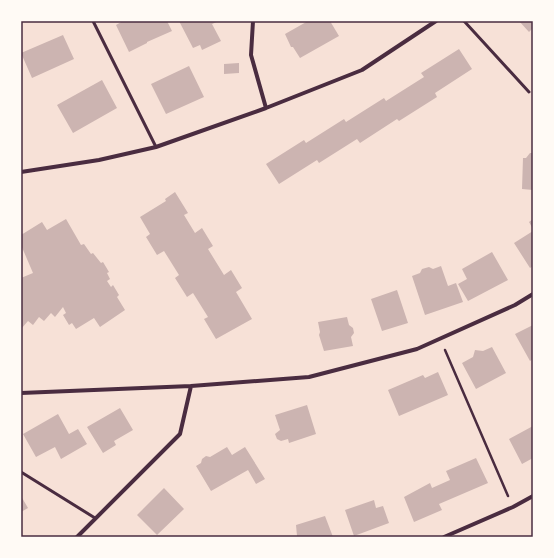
<svg xmlns="http://www.w3.org/2000/svg" width="554" height="558" font-family="'Exo 2',sans-serif">
<rect width="100%" height="100%" fill="#f7e1d7"/>
<!-- building -->
<path fill="#ccb4b1" d="M123,21H167L172,31L147,42V43L129,52L116,25Z
M179,21H219L212,24L221,41L202,50L200,45L193,48Z
M308,21H330L339,36L300,58L293,47H291L285,34Z
M519,21H533V28L529,32Z
M63,35L74,59L32,78L21,53Z
M459,49L472,69L435,93L437,97L399,121L397,119L360,143L357,139L319,163L317,160L279,184L266,164L304,140L306,143L344,119L346,122L384,98L386,101L424,77L421,73Z
M239,63V73L224,74V64Z
M189,66L204,97L166,114L151,84Z
M102,80L117,108L73,133L57,105Z
M530,153H533V190L522,189L523,158H526Z
M175,192L188,213L184,215L195,233L202,228L213,246L208,249L224,275L231,270L242,288L236,292L252,319L216,339L204,319L208,317L193,293L187,297L175,278L179,275L164,251L157,255L146,237L150,234L140,217L166,201L165,199Z
M66,219L81,245L84,244L91,254L93,253L101,263L103,262L109,272L107,273L110,279L107,281L111,287L113,285L119,295L117,297L125,310L100,327L94,318L76,329L72,323L69,325L63,315L66,313L63,307L55,317L51,313L44,321L39,317L33,325L28,321L21,329V278L33,273L21,245V235L42,222L47,230Z
M533,219V229L529,222Z
M533,231V266L530,268L514,243Z
M492,252L508,280L468,301L458,284L467,279L462,269Z
M441,266L448,286L456,283L463,302L425,315L412,276L420,273L422,269L429,267L433,269Z
M397,290L408,323L382,331L371,299Z
M347,317L349,325L353,328L354,333L351,337L353,346L324,351L319,335L320,332L318,322Z
M533,325V359L530,361L515,334Z
M492,347L506,373L476,389L462,363L473,357L475,350L483,351Z
M438,372L448,395L399,416L388,390L423,375L425,378Z
M307,405L316,434L289,443L288,439L281,441L277,439L275,434L280,430L275,415Z
M120,408L133,430L114,441L116,445L103,453L87,427Z
M58,414L69,434L78,429L87,444L61,459L55,447L36,457L23,434Z
M533,426V458L522,464L509,439Z
M227,447L232,455L245,447L265,479L256,484L248,470L211,491L196,466L201,463L202,459L206,456L210,457Z
M476,458L488,483L439,504L442,510L414,522L404,497L430,483L432,488L450,480L446,471Z
M164,488L184,509L157,535L137,515Z
M21,496L28,508L21,512Z
M374,500L376,508L383,506L389,523L354,536L345,510Z
M325,516L333,537L297,536L296,525Z"/>
<g fill="none" stroke-linecap="round" stroke-linejoin="round">
<!-- path -->
<path stroke="#4a2c40" stroke-width="2.5" d="M445,350L508,496"/>
<!-- service -->
<path stroke="#4a2c40" stroke-width="3" d="M93,21L156,147
M464,21L529,92
M21,472L95,518"/>
<!-- minor -->
<path stroke="#4a2c40" stroke-width="4" d="M253,21L251,55L266,108
M21,172L99,160L156,147L266,108L362,70L436,21
M21,393L191,386L309,377L417,349L515,305L533,294
M77,537L180,434L191,386
M444,537L513,507L533,496"/>
</g>
<!-- border -->
<rect width="554" height="558" fill="none" stroke="#fffaf5" stroke-width="44"/>
<rect x="22" y="22" width="510" height="514" fill="none" stroke="#4a2c40" stroke-width="1.5"/>
</svg>
